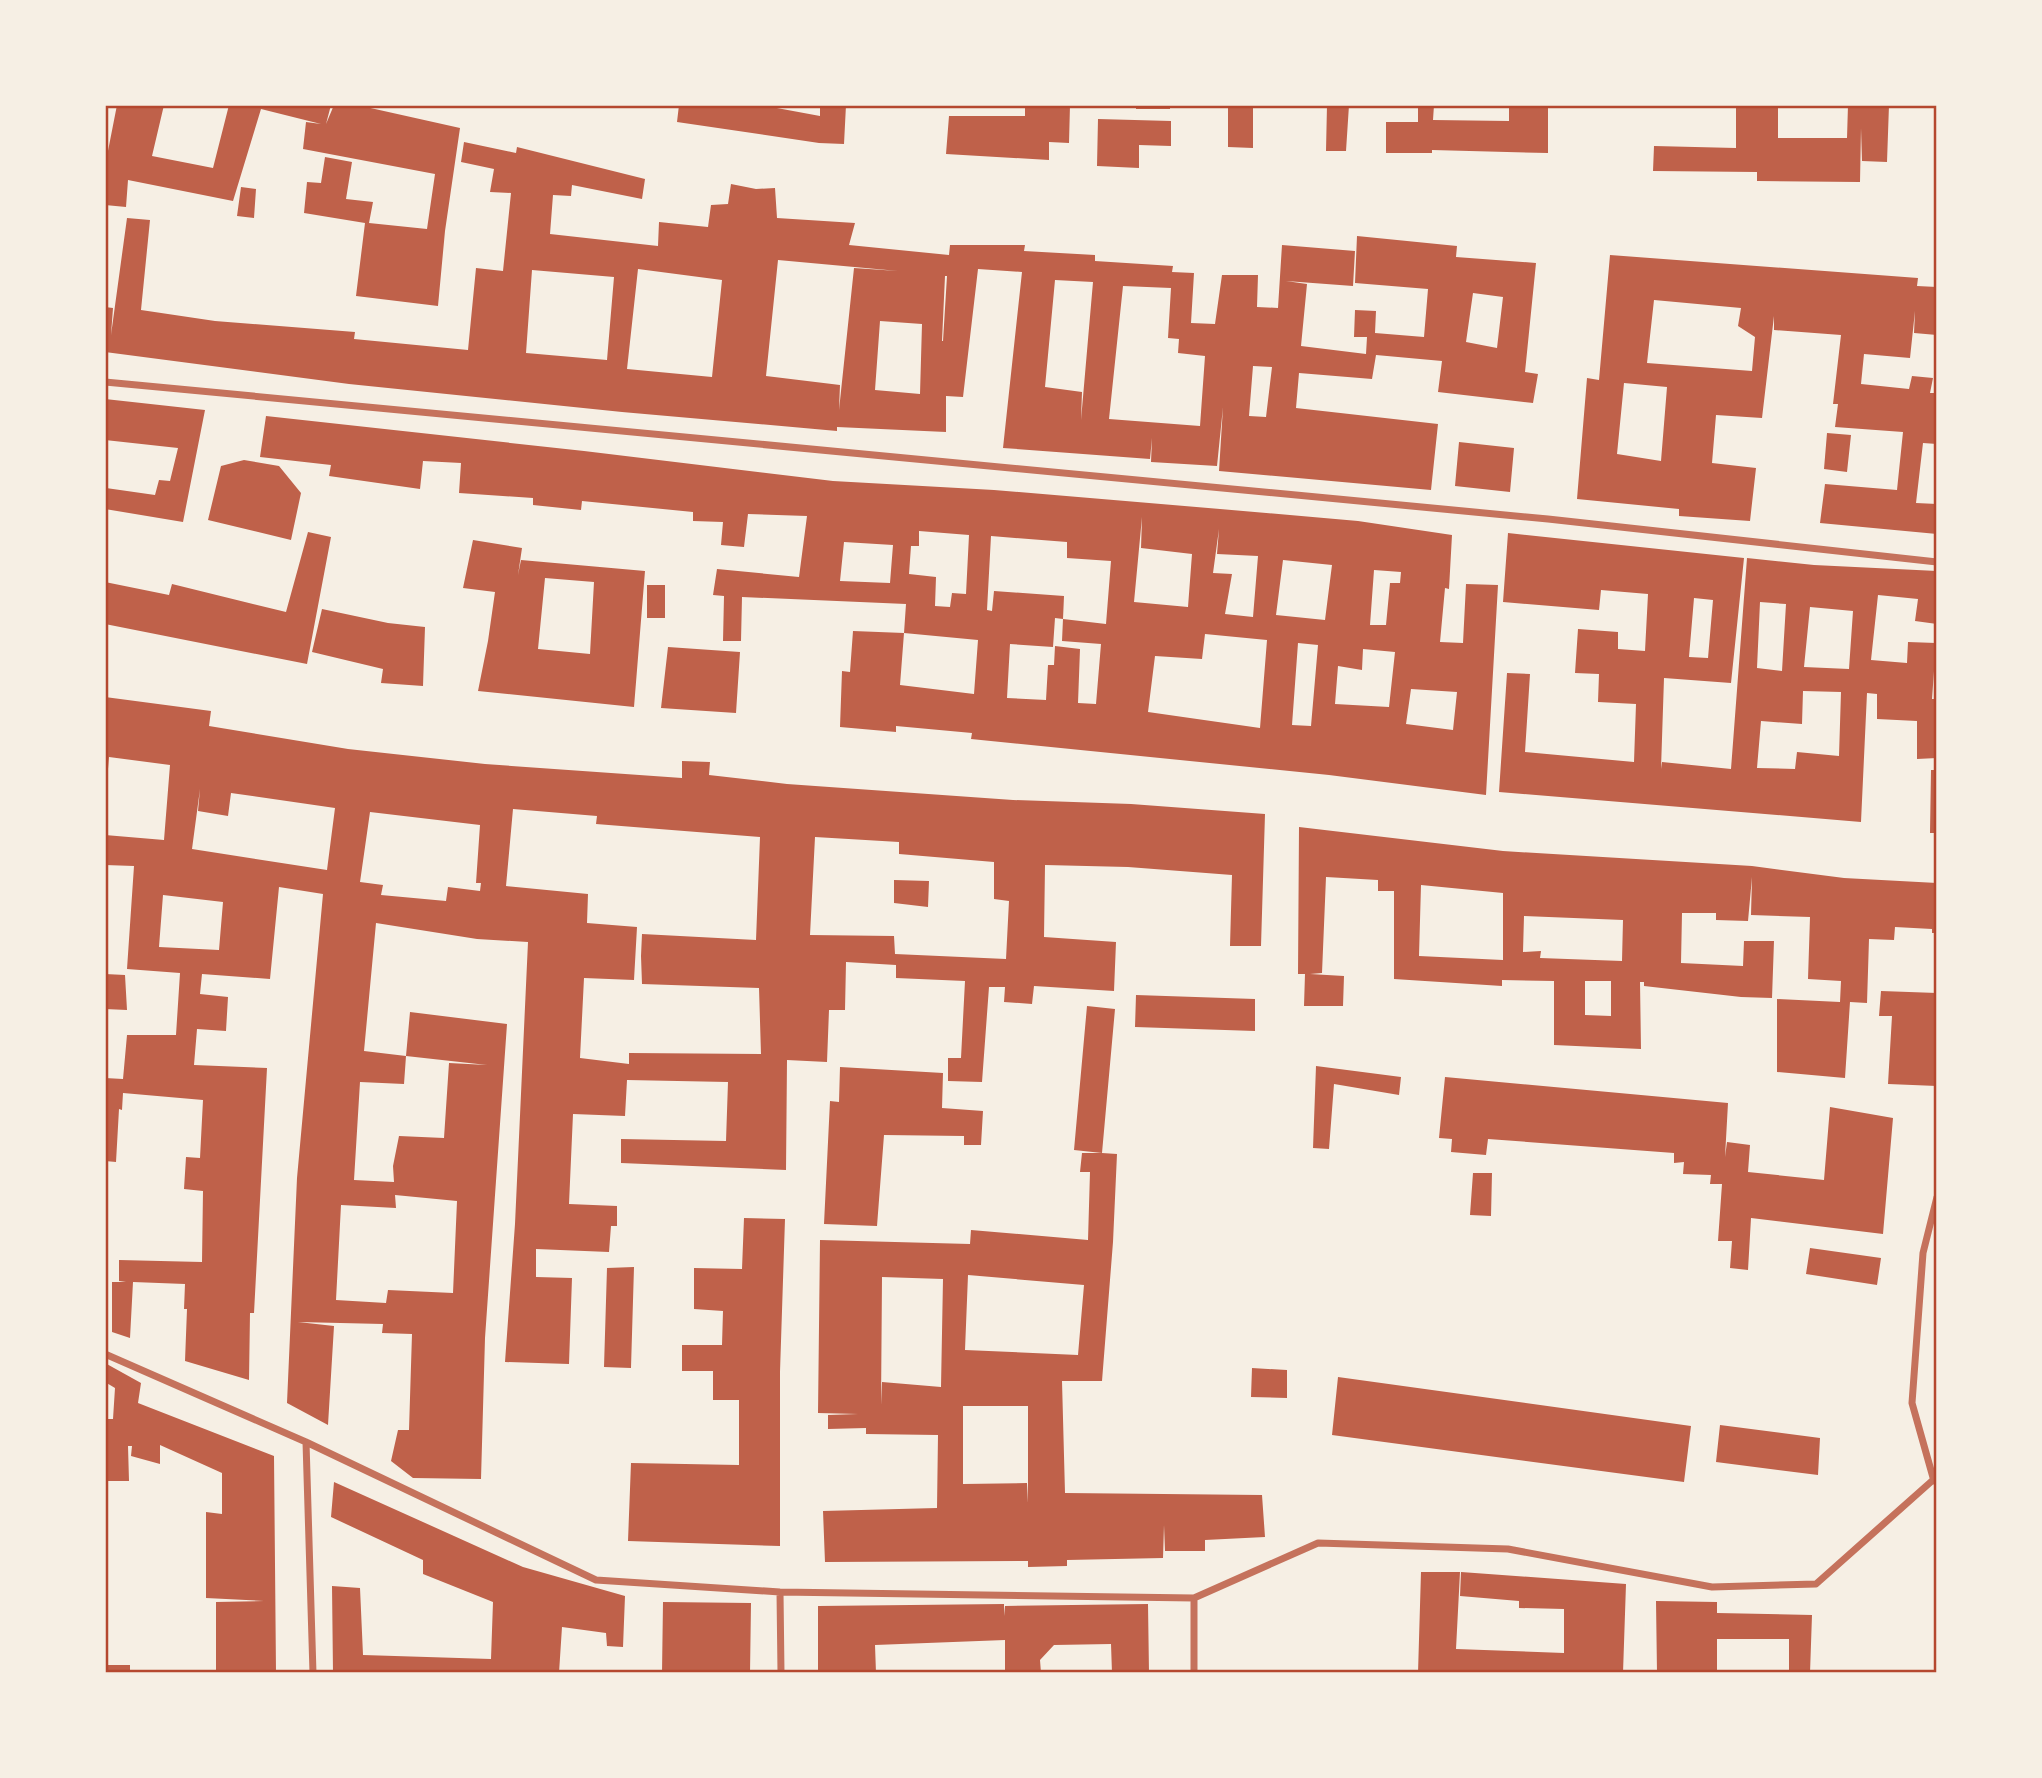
<svg xmlns="http://www.w3.org/2000/svg" width="2042" height="1778" font-family="'Source Sans 3',sans-serif">
<rect width="100%" height="100%" fill="#f6efe4"/>
<!-- building -->
<path fill="#bf614a" fill-rule="evenodd" d="M117,105H164L152,156L213,168L229,105H331L326,124L334,105H357L460,128L445,231L438,306L356,296L365,223L304,213L307,182L321,183L325,157L352,162L346,199L373,202L369,223L427,229L435,174L303,149L306,122L321,124L261,109L233,201L128,180L126,207L105,205V156H107Z
M679,105H760L820,116V105H846L844,144L819,143L677,122Z
M1025,105H1070L1069,143L1049,142V160L946,154L949,116H1025Z
M1136,105H1170V109H1136Z
M1228,105H1253V148L1228,147Z
M1327,105H1349L1346,151H1326Z
M1418,105H1434L1433,120L1509,121V105H1548V153L1432,150V153H1386V122H1418Z
M1736,105H1778V138H1847L1848,105H1889L1887,162L1862,161L1861,128L1860,182L1757,181V172L1653,171L1654,146L1736,148Z
M1098,119L1171,121V146L1139,145V168L1097,166Z
M464,142L516,153L517,147L645,179L642,199L572,185L571,196L553,195L550,234L658,246L659,222L708,227L711,205L728,204L731,184L756,189L775,188L777,218L855,223L849,245L949,255L950,245H1025L1024,251L1095,255V261L1173,266L1172,272L1194,273L1191,323L1215,324L1222,275H1258L1257,307L1278,308L1282,245L1355,251L1353,286L1286,281L1307,284L1301,346L1366,354L1367,337H1354L1355,310L1376,311L1375,333L1424,337L1428,289L1355,283L1357,236L1457,246L1456,257L1536,263L1525,372L1538,374L1533,403L1438,392L1442,361L1376,355L1372,379L1299,373L1296,408L1438,424L1431,490L1219,471L1223,407L1217,466L1151,462L1152,438L1150,459L1003,448L1022,272L978,269L963,397L946,396V432L837,427V431L622,412L349,384L105,352V307L113,308L111,335L127,218L150,220L141,310L215,321L355,332L354,339L468,350L476,268L503,271L511,193L490,192L494,169L461,162ZM778,260L898,271L854,268L839,410L840,385L766,376ZM638,269L722,280L712,377L627,369ZM532,270L614,277L607,360L526,353ZM945,276H947L943,341H942ZM1055,280L1093,282L1081,420L1082,392L1045,387ZM1123,286L1171,288L1168,338L1179,339L1178,353L1205,356L1200,426L1109,419ZM1473,293L1503,297L1497,348L1466,342ZM880,321L922,324L920,394L875,390ZM1253,366L1272,367L1266,417L1249,416Z
M241,187L256,189L254,218L237,216Z
M1610,255L1918,278L1917,286L1937,287V335L1914,333L1915,311L1910,358L1864,354L1861,384L1909,389L1912,376L1933,378L1930,393H1937V444L1923,443L1916,503L1937,504V534L1820,523L1825,484L1897,490L1903,432L1835,427L1838,404H1833L1841,335L1774,330V316L1762,418L1716,415L1712,463L1756,468L1750,521L1679,516V509L1577,499L1587,378L1599,380ZM1654,300L1741,308L1738,326L1755,337L1752,371L1647,363ZM1624,383L1667,387L1661,461L1617,454Z
M105,399L205,410L183,522L105,509L106,488L155,495L159,480L170,481L178,448L105,440Z
M266,416L584,451L833,481L994,490L1220,509L1358,521L1452,535L1449,589L1445,588L1440,642L1463,643L1466,584L1498,585L1486,795L1329,775L971,739L972,733L896,726V732L840,727L842,671L850,672L853,631L904,633L900,685L974,694L978,640L904,633L906,604L742,597L741,641H723L724,596L713,595L717,569L799,577L807,516L748,514L744,547L721,545L723,522L693,521V512L582,501L581,510L533,505V498L459,493L461,463L423,461L420,489L329,476L331,465L260,457ZM1142,517L1141,548L1192,554L1188,607L1134,602ZM1219,529L1217,554L1258,556L1253,617L1225,614L1232,574L1213,573ZM919,531L969,535L966,594L952,593L950,607L935,606L936,577L909,574L911,546H919ZM991,536L1067,542V558L1111,561L1106,624L1063,619L1064,596L994,591L992,611L987,610ZM844,542L893,545L890,583L840,581ZM1283,560L1332,565L1325,620L1276,615ZM1374,570L1401,572L1400,583H1390L1386,625H1370ZM1055,618L1063,619L1062,641L1101,644L1096,704L1078,703L1080,649L1055,646L1054,665H1048L1046,700L1007,698L1010,644L1053,647ZM1205,634L1267,640L1260,728L1148,712L1155,656L1202,659ZM1298,643L1318,645L1311,726L1292,725ZM1363,649L1395,652L1389,707L1335,704L1338,666L1362,670ZM1411,689L1457,692L1453,730L1406,724Z
M1827,433L1851,435L1847,472L1824,469Z
M1459,442L1514,448L1510,492L1455,486Z
M244,460L279,466L301,493L291,540L208,520L221,466Z
M308,532L331,537L307,664L105,624V582L169,595L172,584L286,612Z
M1508,533L1744,558L1731,683L1664,678L1661,769L1662,762L1731,769L1747,558L1814,565L1937,571V624L1915,621L1918,599L1878,595L1871,660L1907,663L1908,642L1936,643L1932,699H1937V758L1917,759V721L1877,719V694L1867,693L1861,822L1499,792L1507,673L1530,674L1525,752L1634,762L1636,704L1598,702L1599,674L1575,673L1578,629L1618,632V649L1645,651L1648,594L1601,590L1599,610L1503,602ZM1694,598L1713,600L1708,658L1689,657ZM1760,602L1786,604L1782,671L1757,668ZM1810,607L1853,611L1849,669L1804,667ZM1803,691L1841,692L1839,756L1797,752L1795,769L1757,768L1761,721L1802,724Z
M473,540L522,548L518,575L521,560L645,571L634,707L478,691L488,641L495,592L463,588ZM545,578L594,582L590,654L538,649Z
M647,585H665V618H647Z
M322,609L388,623L425,627L423,686L381,683L383,669L312,652Z
M668,647L740,652L736,713L661,708Z
M105,697L211,711L209,726L348,749L485,764L682,778V761L710,762L709,775L787,784L1013,800L1131,804L1265,814L1261,946H1230L1232,875L1128,867L1045,865L1044,937L1116,942L1114,991L1034,986L1032,1004L1004,1002L1005,987H989L982,1082L948,1081V1058H961L965,981L896,978V965L846,962L845,1010H829L827,1062L787,1060L786,1170L621,1163V1139L726,1141L728,1082L627,1080L625,1116L573,1114L569,1204L617,1206V1226H611L609,1252L536,1249V1277L572,1278L569,1364L505,1362L515,1224L528,942L477,939L376,923L364,1051L406,1056L404,1084L360,1082L354,1180L394,1182L393,1166L399,1136L444,1138L449,1063L487,1065L406,1056L410,1012L507,1024L485,1338L481,1479L413,1478L391,1461L398,1430H409L412,1334L382,1333L383,1324L298,1322L334,1326L328,1425L287,1403L297,1178L323,894L279,887L270,979L202,974L200,994L228,997L226,1031L197,1029L194,1065L267,1068L254,1313H250L249,1380L185,1361L187,1309H184L185,1284L133,1282L130,1338L112,1332V1282H126L119,1281V1260L202,1262L203,1191L184,1189L186,1157L200,1158L203,1100L123,1093L122,1110L119,1109L116,1162L105,1161V1078L123,1079L127,1035H176L180,973L127,969L134,866L105,865V835L164,840L170,765L109,757L107,781H105ZM200,789L198,811L228,816L231,793L335,808L327,870L192,849ZM513,809L597,816L596,824L760,837L756,940L642,934L641,956L642,984L759,988L761,1054L629,1053V1064L580,1058L584,978L634,980L637,927L587,923L588,894L506,886ZM370,812L480,825L476,883H481L480,891L448,887L446,901L381,895L383,885L360,882ZM815,837L899,842V854L994,862V899L1009,901L1006,959L895,954L894,936L810,935ZM163,895L223,902L219,950L159,947ZM395,1195L457,1201L453,1293L388,1290L386,1303L336,1300L341,1205L396,1208Z
M1931,770H1937V833H1930Z
M1299,827L1503,851L1752,866L1844,878L1937,883V933H1932V929L1895,927L1894,940L1869,939L1867,1003L1850,1002L1845,1078L1777,1072V999L1840,1002L1841,981L1808,979L1810,917L1751,915L1752,877L1748,921L1716,920V913H1682L1681,963L1743,966L1744,941H1774L1772,998L1741,997L1644,986V982H1640L1641,1049L1554,1045V981L1502,980V986L1394,979V891H1378V880L1326,877L1322,973L1310,974L1344,976L1343,1006H1304L1305,974H1298ZM1421,885L1503,893V960L1419,956ZM1524,916L1623,920L1622,961L1540,958L1541,951L1523,952ZM1585,981H1611V1016L1585,1015Z
M894,880L929,881L928,907L894,903Z
M105,974L125,975L127,1010L105,1009Z
M1881,991L1937,993V1086L1888,1084L1892,1016H1879Z
M1136,995L1255,999V1031L1135,1027Z
M1087,1006L1115,1009L1102,1153L1117,1154L1113,1242L1102,1381H1062L1065,1493L1262,1495L1265,1537L1205,1540V1551H1165L1164,1525L1163,1558L1067,1560V1566L1028,1567V1561L825,1562L823,1511L937,1508L938,1435L866,1434V1428L828,1429V1415L858,1414L818,1413L820,1240L970,1244L971,1230L1088,1240L1090,1172H1080L1082,1153H1102L1074,1150ZM968,1275L1084,1285L1078,1355L965,1350ZM882,1277L943,1279L941,1387L882,1382L881,1405ZM963,1394V1406H1028V1503L1027,1483L963,1484Z
M1316,1066L1401,1077L1399,1095L1334,1084L1329,1149L1313,1148Z
M840,1067L943,1073L942,1108L983,1111L981,1145H964V1136L884,1135L877,1226L824,1224L830,1101L839,1102Z
M1445,1077L1728,1103L1725,1157L1727,1142L1750,1145L1748,1172L1824,1180L1830,1107L1893,1118L1883,1234L1751,1218L1748,1270L1730,1268L1732,1241H1718L1722,1184H1710L1711,1175L1683,1174L1684,1162L1674,1163V1153L1488,1139L1486,1155L1451,1152L1452,1139L1439,1138Z
M1473,1173H1492L1491,1216L1470,1215Z
M744,1218L785,1219L780,1372V1546L628,1541L631,1463L739,1465V1400H713V1371H682V1345H722L723,1311L694,1309V1268L742,1269Z
M1810,1248L1881,1258L1877,1285L1806,1274Z
M634,1267L631,1368L604,1367L607,1268Z
M105,1363L141,1383L138,1403L274,1456L276,1673H216V1602L264,1601L206,1598V1512L222,1514V1473L160,1445V1464L131,1456L132,1446H128L129,1481H105V1419H113L115,1388L105,1382Z
M1252,1368L1287,1370V1398L1251,1397Z
M1338,1377L1691,1426L1684,1482L1332,1435Z
M1720,1425L1820,1438L1818,1475L1716,1462Z
M334,1482L523,1567L625,1596L623,1647L607,1646L606,1633L562,1627L559,1673H333L332,1586L360,1588L363,1655L491,1659L493,1602L423,1574V1560L331,1517Z
M1421,1572H1460L1456,1649L1564,1653V1609L1519,1608V1601L1460,1596L1461,1572L1626,1584L1623,1673H1418Z
M1656,1601L1717,1602V1613L1812,1615L1810,1673H1789V1639H1717V1673H1657Z
M663,1602L751,1603L750,1673H662Z
M1004,1604V1616L1005,1606L1148,1604L1149,1673H1112L1111,1644L1054,1645L1040,1660L1041,1673H1005V1640L875,1645L876,1673H818V1606Z
M105,1665H130V1673H105Z"/>
<g fill="none" stroke-linecap="round" stroke-linejoin="round">
<!-- minor -->
<path stroke="#c5725c" stroke-width="7" d="M105,382L1548,519L1937,562
M105,1354L306,1442L596,1580L780,1592L1194,1598L1318,1543L1508,1549L1712,1587L1816,1584L1933,1480
M306,1442L313,1673
M1934,1481L1912,1403L1923,1253L1937,1197
M780,1592L781,1673
M1194,1598V1673"/>
</g>
<!-- border -->
<rect width="2042" height="1778" fill="none" stroke="#f6efe4" stroke-width="214"/>
<rect x="107" y="107" width="1828" height="1564" fill="none" stroke="#b5482f" stroke-width="2.5"/>
</svg>
